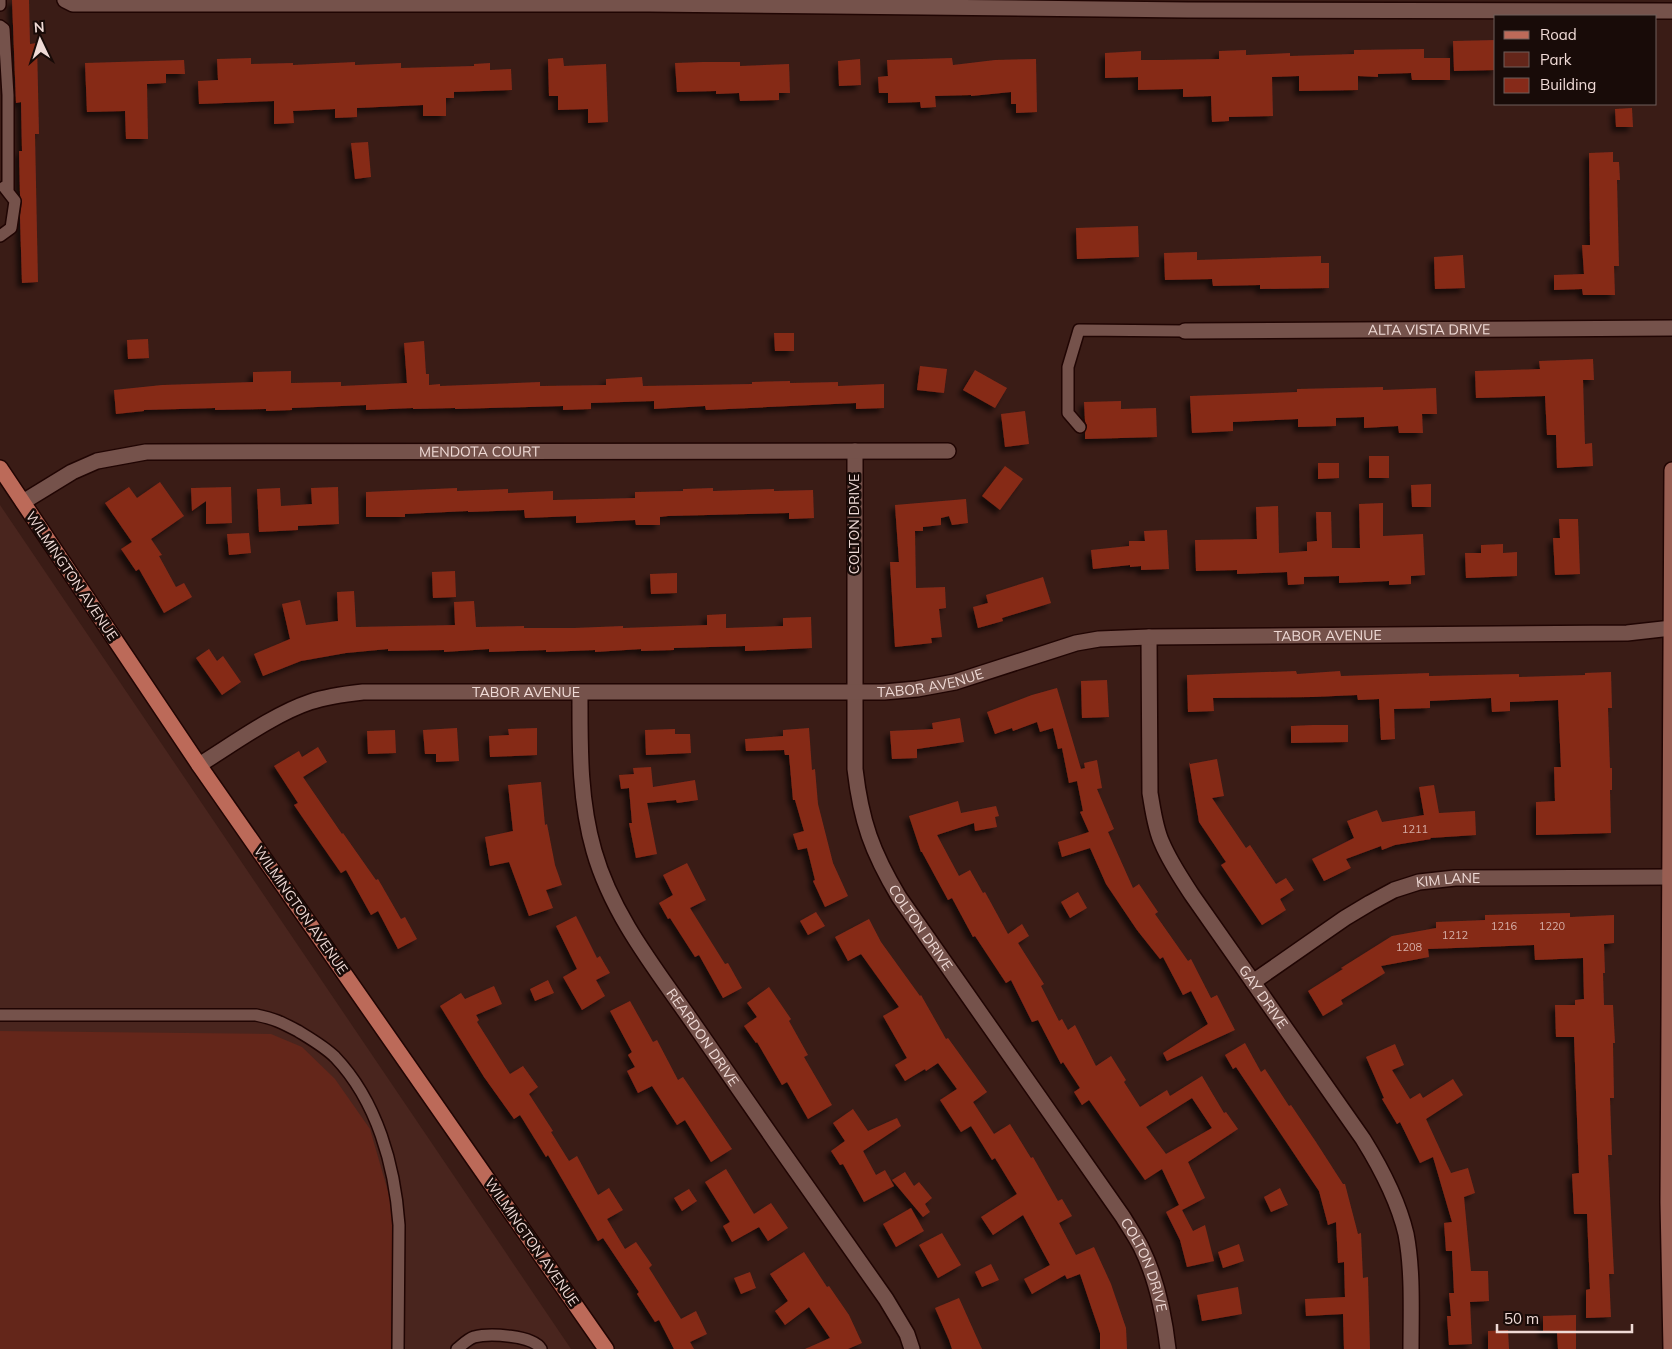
<svg xmlns="http://www.w3.org/2000/svg" width="1672" height="1349" font-family="Mulish,sans-serif">
<defs>
<filter id="shadow"><feDropShadow dx="-4.5" dy="4.5" stdDeviation="2.5" flood-color="#0009"/></filter>
</defs>
<rect width="100%" height="100%" fill="#3a1c16"/>
<!-- built -->
<path fill="#49251e" d="M0,505L571,1349H0Z"/>
<!-- green -->
<path fill="#64261a" d="M0,1031L271,1034L302,1047L335,1079L370,1129L393,1209L391,1349H0Z"/>
<!-- building -->
<path fill="#862a19" fill-rule="evenodd" filter="url(#shadow)" d="M12,0H29L30,44L37,43L39,134H35L38,282L22,283L20,217L22,202L20,195L19,151H22L21,102L16,103Z
M1496,40V70L1454,71L1453,41Z
M1424,49V58H1450V80H1412L1411,73L1378,74V77L1358,76V90L1299,91V76L1272,77L1273,116L1229,117V121L1212,122L1211,96L1183,97V89L1138,90V77L1105,78V53L1141,51V60H1160L1219,59V51L1246,50V55L1290,53V56L1354,54V50Z
M251,58V64L293,63V65L355,62V65L401,63V68L474,66V64L490,63V70L511,69L512,90L454,92V98H446V116H423V105L357,108V117L335,118V109L293,111L294,123L274,124V101L199,104L198,81L218,80L217,59Z
M563,58L564,66L606,64L608,122L588,123V109L558,110V96H549L548,59Z
M952,58L953,65L995,60L1036,59L1037,112L1016,113V104H1011V92L971,96V95L935,96L936,107L921,108L920,102L888,103V93H879L878,77L888,76L887,60Z
M860,59L861,85L839,86L838,61Z
M184,60L185,74H166V83L147,84L148,139H126L125,111L87,112L85,63Z
M703,62H740V66L789,64L790,93H779V100L740,101L739,93L716,94V91L677,92L675,63Z
M1632,108L1633,127H1616L1615,109Z
M368,142L371,177L355,179L351,143Z
M1613,152V162H1619L1620,180H1617L1619,266H1614L1615,295H1583L1582,289L1554,290V275L1584,274L1582,245H1590L1589,153Z
M1138,226L1139,257L1077,259L1076,228Z
M1197,252V260L1321,256V263H1329V288L1260,289V285L1213,286L1212,279L1165,280L1164,253Z
M1463,255L1465,288L1435,289L1434,257Z
M774,333H794V351H775Z
M148,339L149,358L128,359L127,340Z
M424,341L426,374H429V385L440,384V386L540,382V386L606,385V379L642,377L643,386L752,384V382L790,381V383L838,382V386L884,384V408L856,409V403L706,410L705,406L654,409V401L591,403V409L563,410V406L455,409V408L413,409V408L366,410V405L292,408V410L266,411V409L215,410V408L144,410V411L116,414L114,390L162,385L253,382V372L291,371V383L341,382V386L407,383L404,343Z
M1593,359L1594,380H1583L1585,444L1592,443L1593,466L1557,468L1556,435H1547L1545,396L1476,398L1475,371L1540,369L1539,361Z
M920,366L947,369L944,393L917,390Z
M975,370L1007,388L995,408L963,390Z
M1383,387V390L1436,388L1437,414H1422L1423,433H1399L1398,426L1364,428V417L1336,418V426L1298,427V419L1233,422V431L1192,433L1190,396L1297,392V389Z
M1121,401V409L1156,408L1157,437L1085,439V433L1087,426L1085,421L1084,402Z
M1025,411L1029,444L1005,447L1001,414Z
M1369,456H1389V478H1369Z
M1318,463H1339V478L1318,479Z
M1005,466L1023,479L1000,510L982,496Z
M160,482L184,516L151,539L162,555L159,556L176,587L184,583L192,597L164,613L139,569L136,571L121,549L132,542L105,503L129,487L137,498Z
M1431,484V507H1412L1411,485Z
M231,487L232,523L206,524V501L192,511L191,488Z
M338,487L339,524L298,526V530L259,532L257,489L280,488L281,506L312,504L311,488Z
M457,488V491L508,489V493L553,491V500L635,498V492L683,491V489L713,488V491L774,489V491L813,490L814,518L789,519V513L668,516L660,517V525H636L635,520L576,523V516L525,518L524,510L468,512V511L405,514V517H366V492Z
M966,499L968,523L952,525L949,516L941,518V525L923,527V531H915L916,588L945,587L946,608L939,609L942,637L931,638L932,643L895,647L890,562H899L895,505Z
M1383,503V536L1423,534L1425,575L1411,576V584L1389,585V581L1339,583V576L1304,577V584L1288,585L1287,572L1237,574V570L1196,571L1195,540L1257,539L1256,507L1278,506L1279,553L1307,551V542L1317,541L1316,512H1331L1332,548H1360L1359,504Z
M1559,519H1578L1580,574L1555,575L1553,538H1560Z
M1167,530L1169,569L1141,570V566L1130,567V565L1093,569L1091,550L1129,546V541H1145L1144,531Z
M249,533L251,553L229,555L227,534Z
M1503,544V553L1517,552V576L1466,578L1465,553H1481V545Z
M455,571L456,597L433,598L432,572Z
M677,573V593L651,594L650,574Z
M1043,577L1051,603L1002,618L1003,621L978,628L973,607L988,603L986,595Z
M354,591L356,627L455,625L454,602L474,601L476,627L524,626V628H574L623,626V628L707,625V615L726,614V628L783,626V618L811,617L812,648L745,651V646L674,648V650L641,651V649L595,652V650L546,652V650L489,652V649L444,652V650L388,651V649L346,653L301,661L263,676L254,654L290,639L282,604L300,600L306,625L338,621L337,592Z
M209,649L217,661L223,656L241,682L222,695L196,658Z
M1296,671L1297,674L1340,671L1341,676L1429,673V676L1519,674V677L1585,675V673L1611,672L1612,708H1608L1610,768H1612V790H1610L1611,833L1536,835V802L1555,801L1554,767H1561L1558,700L1510,702V711L1492,712L1491,698L1430,701V708L1394,709L1395,739L1381,740L1379,699L1358,700L1357,695L1313,697L1213,698L1214,711L1188,712L1187,675Z
M1107,680L1109,717L1082,718L1081,681Z
M1057,688L1081,769L1085,768L1084,763L1097,760L1102,788L1097,789L1114,829L1108,832L1133,888L1139,884L1158,912L1155,914L1188,961L1191,959L1211,998L1217,995L1235,1030L1167,1061L1163,1053L1208,1024L1191,991L1183,995L1163,957L1160,959L1137,930L1106,884L1090,848L1062,857L1058,842L1089,832L1080,812L1083,811L1077,781L1069,783L1062,748L1058,749L1053,728L1040,732L1037,722L1013,731L1012,728L995,734L987,712L1032,695Z
M960,718L964,742L917,749V758L892,759L890,731L933,729L932,723Z
M1313,725H1348V742L1291,743V726Z
M457,728L459,761L436,762V754H425L423,730Z
M537,728V755L490,757L489,736L509,735L508,729Z
M809,728L812,770L815,769L818,804L833,863L848,896L825,907L813,881L815,880L807,848L798,850L793,834L804,831L795,800H793L789,755H785L784,750L746,751L745,739L783,736V730Z
M675,729V734H690L691,753L646,755L645,730Z
M395,730L396,753L368,754L367,731Z
M318,747L327,762L303,777L342,834L343,833L376,880L378,879L401,919L405,917L417,939L398,949L378,911L371,915L346,870L341,873L307,824L294,805L298,803L274,766L299,751L302,757Z
M1217,759L1224,796L1212,798L1246,848L1250,845L1276,884L1286,878L1294,890L1280,899L1286,910L1262,925L1221,865L1226,862L1199,822L1189,762L1190,764Z
M651,767L653,787L695,780L698,800L677,803L676,800L647,803L657,854L636,858L629,823H632L629,788L621,789L619,775L634,774L633,768Z
M541,782L545,825L547,824L555,865L562,885L546,890L553,908L529,916L509,862L490,866L485,837L513,831L508,785Z
M1434,785L1439,813L1475,811L1476,835L1430,838L1431,839L1395,845L1382,850L1381,846L1346,859L1351,868L1324,881L1312,859L1354,838L1347,821L1377,810L1382,822L1424,815L1419,787Z
M958,801L961,813L996,806L999,816L995,817L997,827L975,831L974,823L937,835L959,876L970,870L983,893L985,892L1008,934L1022,924L1029,936L1018,943L1044,984L1041,986L1059,1021L1062,1019L1068,1030L1075,1025L1096,1066L1111,1056L1126,1080L1124,1082L1140,1107L1167,1090L1170,1096L1202,1076L1224,1113L1226,1112L1238,1129L1188,1162L1205,1198L1182,1210L1193,1231L1205,1225L1214,1261L1187,1267L1180,1240L1166,1212L1179,1205L1162,1169L1145,1180L1089,1100L1082,1105L1074,1092L1080,1088L1063,1062L1061,1064L1038,1020L1032,1022L1011,980L1006,983L975,936L973,937L952,898L948,900L922,852H921L909,816ZM1192,1098L1212,1128L1166,1154L1146,1127Z
M687,863L706,900L690,908L725,964L728,963L742,988L723,998L699,955L695,957L670,918L668,919L659,903L673,895L663,875Z
M1078,892L1087,908L1070,918L1061,902Z
M816,912L825,926L808,935L800,921Z
M1570,913V917L1614,915V943L1604,944L1605,973H1603L1604,1005H1613L1615,1043H1613L1614,1098H1610L1612,1155H1608L1614,1274H1609L1611,1317L1586,1318V1290L1590,1289L1587,1214H1574L1572,1174L1579,1173L1574,1037H1556L1555,1005H1575V1000L1584,999L1583,958L1535,960L1534,945L1428,949L1429,957L1381,966L1385,973L1341,1000L1343,1004L1323,1016L1308,991L1343,969L1341,968L1392,936L1436,928V922L1485,920V915Z
M576,916L597,958L600,956L610,973L596,980L605,996L582,1010L563,977L577,969L556,926Z
M869,919L881,942L920,996L921,995L946,1039L948,1038L987,1092L973,1102L994,1134L1010,1124L1031,1158L1033,1157L1058,1201L1062,1199L1072,1216L1059,1223L1076,1255L1094,1247L1111,1284L1126,1328L1127,1349H1100V1333L1080,1274L1067,1279L1065,1275L1032,1294L1024,1279L1050,1265L1023,1215L993,1235L981,1217L1017,1194L995,1158L992,1160L971,1126L961,1132L940,1100L957,1089L938,1063L926,1071L925,1069L905,1081L895,1065L907,1058L883,1016L899,1007L861,954L848,961L835,937Z
M548,980L554,993L535,1001L530,989Z
M494,986L502,1004L476,1015L479,1020L477,1022L510,1074L523,1066L538,1087L529,1094L553,1131L551,1132L569,1161L577,1156L598,1195L609,1188L623,1210L607,1219L625,1249L636,1242L652,1265L649,1268L681,1319L696,1311L707,1334L690,1342L694,1349H674L659,1320L655,1322L637,1294L639,1292L603,1238L598,1241L548,1155L546,1157L520,1115L514,1119L484,1077L440,1006L461,993L465,999Z
M769,987L791,1019L789,1021L808,1055L804,1057L832,1105L808,1119L787,1082L782,1085L757,1042L756,1043L744,1026L757,1017L747,1003Z
M630,1001L653,1042L657,1040L678,1080L683,1077L732,1149L711,1162L685,1120L677,1125L652,1086L638,1093L627,1071L635,1067L628,1055L632,1052L610,1011Z
M1245,1043L1261,1072L1265,1069L1289,1106L1291,1105L1316,1142L1343,1184H1345L1358,1234L1361,1233L1363,1278L1368,1277L1370,1349H1344L1343,1314L1306,1316L1305,1299L1345,1297L1344,1262L1338,1263L1336,1222L1328,1225L1319,1191L1236,1067L1233,1069L1225,1055Z
M1395,1044L1404,1065L1392,1070L1410,1099L1420,1093L1423,1098L1453,1079L1463,1095L1426,1119L1451,1173L1468,1168L1475,1193L1464,1197L1471,1271H1488L1489,1301L1470,1302L1472,1344L1449,1345L1447,1316H1451L1449,1293H1454L1452,1251H1446L1444,1223L1452,1222L1433,1157L1420,1163L1400,1122L1397,1124L1382,1099L1384,1098L1366,1057Z
M853,1109L868,1131L897,1118L901,1126L863,1151L876,1175L885,1170L894,1186L864,1202L843,1164L840,1165L831,1151L845,1141L833,1123Z
M726,1169L754,1214L771,1203L788,1228L768,1241L759,1227L732,1242L723,1226L730,1222L705,1182Z
M905,1172L914,1186L919,1182L932,1198L925,1204L930,1212L923,1217L892,1180Z
M1280,1188L1288,1205L1271,1212L1264,1197Z
M689,1189L697,1201L682,1211L674,1198Z
M911,1208L924,1231L896,1247L883,1224Z
M942,1233L961,1265L938,1278L919,1245Z
M1239,1244L1244,1261L1223,1268L1218,1252Z
M804,1252L827,1287L829,1286L849,1315L862,1343L848,1349H805L830,1338L809,1307L785,1325L775,1311L788,1301L770,1274Z
M991,1264L999,1280L982,1287L975,1272Z
M750,1272L756,1288L741,1294L734,1278Z
M1238,1287L1242,1314L1202,1321L1197,1295Z
M959,1298L982,1349H952L949,1340L935,1308Z
M1576,1315V1349H1558L1557,1333H1543V1316Z
M1508,1330L1509,1349H1488V1331Z"/>
<g fill="none" stroke-linecap="round" stroke-linejoin="round">
<defs>
<path id="lane" d="M0,5V0
M0,26L4,29L8,95V191
M0,236L11,228L15,201L4,187
M1080,427L1068,413V367L1079,330L1185,331
M0,1015H256C275,1019 281,1022 298,1031C311,1039 325,1047 335,1057C377,1101 395,1166 399,1225L398,1349
M457,1349C462,1345 468,1339 474,1337C489,1333 533,1335 541,1349"/>
<g id="street">
<path d="M65,0L73,4H650L1188,10L1672,11"/>
<path id="s1" d="M1185,331L1672,328"/>
<path id="s2" d="M855,451V769C861,821 872,852 899,897L1123,1217C1129,1227 1136,1237 1141,1247C1157,1279 1164,1314 1168,1349"/>
<path id="s3" d="M23,502L72,472L97,461L146,452L948,451"/>
<path id="s4" d="M1149,637L1150,793C1153,810 1155,828 1162,843C1170,862 1181,878 1192,895L1363,1139C1381,1168 1398,1200 1406,1234C1413,1271 1411,1311 1411,1349"/>
<path id="s5" d="M580,693C580,746 579,799 594,851C613,918 659,973 698,1030C760,1120 823,1210 886,1299L907,1334L912,1349"/>
<path id="s6" d="M199,765C233,744 274,714 310,702C328,696 345,694 363,692H884L917,689L955,682L1076,643L1099,639L1149,637L1627,633L1672,628"/>
<path id="s7" d="M1253,982L1345,918L1370,903L1394,890L1419,882L1455,878L1670,877"/>
</g>
<path id="secondary" d="M1671,1349L1668,1202L1672,470"/>
<path id="primary" d="M0,468L199,765L606,1349"/>
</defs>
<!-- lane casing -->
<use href="#lane" stroke="#200503" stroke-width="14"/>
<!-- street casing -->
<use href="#street" stroke="#200503" stroke-width="18"/>
<!-- secondary casing -->
<use href="#secondary" stroke="#200503" stroke-width="18"/>
<!-- primary casing -->
<use href="#primary" stroke="#200503" stroke-width="18"/>
<!-- lane -->
<use href="#lane" stroke="#75524b" stroke-width="11"/>
<!-- street -->
<use href="#street" stroke="#75524b" stroke-width="15"/>
<!-- secondary -->
<use href="#secondary" stroke="#985e52" stroke-width="15"/>
<!-- primary -->
<use href="#primary" stroke="#bc6a59" stroke-width="15"/>
</g>
<g text-anchor="middle" dominant-baseline="central" stroke-width="5" stroke-linejoin="round" paint-order="stroke">
<!-- number labels -->
<g font-size="11" fill="#d5aea7">
<text x="1415" y="829">1211</text>
<text x="1504" y="926">1216</text>
<text x="1552" y="926">1220</text>
<text x="1455" y="935">1212</text>
<text x="1409" y="947">1208</text>
</g>
<!-- street labels -->
<g font-size="14" fill="#efdad6" stroke="#180b08">
<text stroke="none"><textPath href="#s1" startOffset="244">ALTA VISTA DRIVE</textPath></text>
<text stroke="none"><textPath href="#s3" startOffset="468">MENDOTA COURT</textPath></text>
<text transform="translate(854 524) rotate(-90)">COLTON DRIVE</text>
<text transform="translate(72 576) rotate(56)">WILMINGTON AVENUE</text>
<text stroke="none"><textPath href="#s6" startOffset="1154">TABOR AVENUE</textPath></text>
<text stroke="none"><textPath href="#s6" startOffset="750">TABOR AVENUE</textPath></text>
<text stroke="none"><textPath href="#s6" startOffset="345">TABOR AVENUE</textPath></text>
<text stroke="none"><textPath href="#s7" startOffset="224">KIM LANE</textPath></text>
<text transform="translate(301 910) rotate(55)">WILMINGTON AVENUE</text>
<text stroke="none"><textPath href="#s2" startOffset="492">COLTON DRIVE</textPath></text>
<text stroke="none"><textPath href="#s4" startOffset="392">GAY DRIVE</textPath></text>
<text stroke="none"><textPath href="#s5" startOffset="376">REARDON DRIVE</textPath></text>
<text transform="translate(532 1242) rotate(55)">WILMINGTON AVENUE</text>
<text stroke="none"><textPath href="#s2" startOffset="898">COLTON DRIVE</textPath></text>
</g>
</g>
<!-- legend -->
<rect x="1494" y="15" width="162" height="90" fill="#180b08" stroke="#6e5e5a"/>
<rect x="1504" y="31" width="25" height="8" fill="#bc6a59" stroke="#6e5e5a"/>
<text x="1540" y="40" font-size="15" fill="#efdad6">Road</text>
<rect x="1504" y="52" width="25" height="15" fill="#64261a" stroke="#6e5e5a"/>
<text x="1540" y="65" font-size="15" fill="#efdad6">Park</text>
<rect x="1504" y="78" width="25" height="15" fill="#862a19" stroke="#6e5e5a"/>
<text x="1540" y="90" font-size="15" fill="#efdad6">Building</text>
<!-- north arrow -->
<g transform="translate(40 40) rotate(356)" stroke="#180b08" stroke-width="4" paint-order="stroke">
<path d="M0-4L9 19L0 12L-9 19Z" fill="#efdad6"/>
<text y="-8" font-size="14" font-weight="bold" text-anchor="middle" fill="#efdad6">N</text>
</g>
<!-- scale -->
<path d="M1497 1324v8h135v-8" fill="none" stroke="#efdad6" stroke-width="2.5"/>
<text x="1504" y="1324" font-size="15" fill="#efdad6" stroke="#180b08" stroke-width="4" paint-order="stroke">50 m</text>
</svg>
